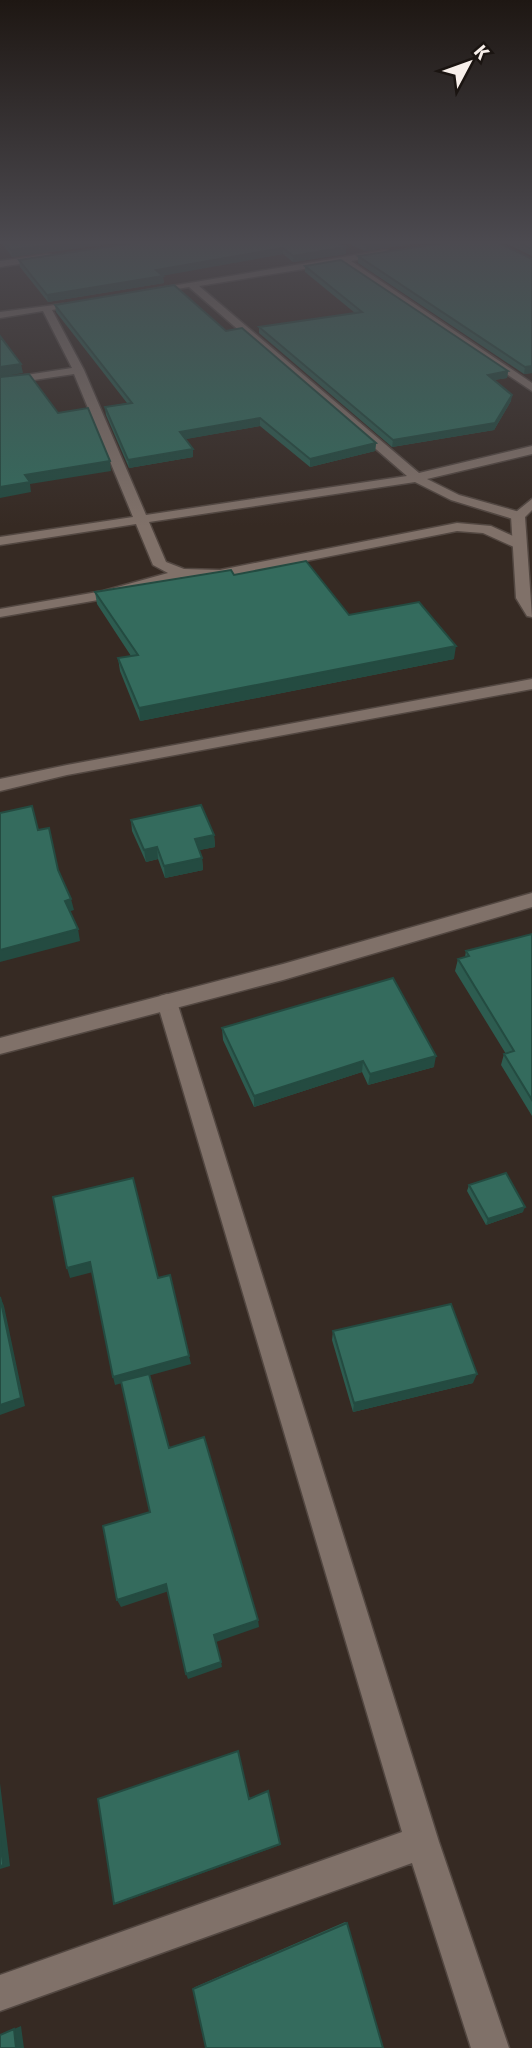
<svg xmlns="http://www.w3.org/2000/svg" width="532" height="2048" font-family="'Fira Sans Condensed',sans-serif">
<rect width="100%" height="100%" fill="#362a23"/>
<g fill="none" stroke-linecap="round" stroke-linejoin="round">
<defs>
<path id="minor" d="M385,250L388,251V255L351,261L532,383V391L341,263L199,286L419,473L532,446V454L427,479L459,495L523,513V519H513L451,500L415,482L149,522L166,562L184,569L220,570L457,523L491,526L524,541V547H514L483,533L457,531L220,578L183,577L104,599L0,617V609L103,591L168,573L153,565L136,524L0,545V537L133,517L74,374L0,385V379L72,368L43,311L0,318V312L63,304V308L52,310L84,370L146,515L407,476L189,287L147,294L142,291Z
M48,254L51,255V259L0,267V261Z
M532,679V689L67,775L0,791V779L67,765Z
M167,994L174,996L177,1002L439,1842L509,2048H471L412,1863L0,2011V1975L402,1832L157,1002L160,996Z"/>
<path id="tertiary" d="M532,499V510L525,517L532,617L527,616L516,598L511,516Z
M532,893V907L283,980L0,1054V1038L283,964Z"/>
</defs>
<!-- minor casing -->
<use href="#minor" stroke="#524741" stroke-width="3"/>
<!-- tertiary casing -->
<use href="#tertiary" stroke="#524741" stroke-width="3"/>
<!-- minor -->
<use href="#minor" fill="#807169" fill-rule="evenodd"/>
<!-- tertiary -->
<use href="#tertiary" fill="#807169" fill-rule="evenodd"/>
</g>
<!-- wall -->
<path fill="#2d5c50" d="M0,240H139L12,257Z
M331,240L346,254L293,262L283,254L162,275L164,283L48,302L20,267L19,260Z
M340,240H438L365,251Z
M464,240L532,373L524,374L358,263V256Z
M499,240H532V256Z
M305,266L508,371L507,378L494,380L511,401L494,430L392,447L259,333V327L355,313L305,272Z
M55,305L226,331L376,443L375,451L310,467L260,426L185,439L193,457L129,468L106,415L105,407L127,403L56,312Z
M234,575L349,615L454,659L140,721L120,671L118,658L131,656L97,604L95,592Z
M131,820L214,835L215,847L199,850L202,858L203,870L165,878L158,859L146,862L132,831Z
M532,934V1116L501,1065L504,1054H506L455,971L458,959L465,957L466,951Z
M222,1028L434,1067L368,1085L362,1072L254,1107L223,1040Z
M469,1185L523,1212L486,1225L467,1191Z
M333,1331L473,1383L353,1412L332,1340Z
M345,1922L347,1923L193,1989L195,1987Z"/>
<!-- shaded-wall -->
<path fill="#244b41" d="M90,240H139L12,257L11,250Z
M398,240H438L365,251L366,245Z
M346,247V254L293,262V256Z
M283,248V254L156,277V270Z
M163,276L164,283L48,302L47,295Z
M21,364L23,373L0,377V367Z
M532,366V373L524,374L525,367Z
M508,371L507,378L487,381L488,375Z
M512,395L511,401L494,430L392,447L393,440Z
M260,418V426L181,440L180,432Z
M376,443L375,451L310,467V459Z
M193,449V457L129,468L128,460Z
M110,461L111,471L30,484L31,492L0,498V487L25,475Z
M456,646L454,659L140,721L139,708Z
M214,835L215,847L195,851V839Z
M157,847L158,859L146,862L144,850Z
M202,858L203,870L165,878L164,866Z
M71,899L74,910L68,912L65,901Z
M78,929L80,941L0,962V950Z
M436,1056L434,1067L368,1085L370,1074Z
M363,1061L362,1072L254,1107V1096Z
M525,1207L523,1212L486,1225L488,1219Z
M90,1262L93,1272L70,1278L67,1268Z
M0,1296L4,1306L25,1406L0,1415Z
M189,1356L191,1364L115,1385L113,1377Z
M477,1374L473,1383L353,1412L354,1403Z
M166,1584L169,1591L121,1607L117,1600Z
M258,1620L259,1627L216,1642L214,1635Z
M221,1662L222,1667L188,1679L186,1674Z
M0,1783L10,1866L0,1869Z
M280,1844V1845L117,1904H114Z
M21,2026L24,2048H16L14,2029Z"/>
<!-- building -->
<path fill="#346b5d" stroke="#244b41" stroke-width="2" d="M3,240H90L11,250Z
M153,240H331L346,247L293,256L283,248L156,270L163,276L47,295L19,260Z
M354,240H398L366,245Z
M464,240H493L532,259V366L525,367L358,256Z
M513,240H532V249Z
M341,260L508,371L488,375L512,395L495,423L393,440L259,327L362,312L305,266Z
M174,285L226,331L242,328L376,443L310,459L260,418L180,432L193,449L128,460L105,407L132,403L55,305Z
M0,336L21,364L0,367Z
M29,374L58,413L88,408L110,461L25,475L30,482L0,487V377Z
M306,561L349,615L419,602L456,646L139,708L118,658L138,655L95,592L231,570L234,575Z
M201,805L214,835L195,839L202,858L164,866L157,847L144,850L131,820Z
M32,806L38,830L49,828L58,870L71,899L65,901L78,929L0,950V813Z
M532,934V1100L504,1054L514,1051L458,959L469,956L466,951Z
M393,978L436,1056L370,1074L363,1061L254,1096L222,1028Z
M506,1173L525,1207L488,1219L469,1185Z
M133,1178L158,1278L170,1275L189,1356L113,1377L90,1262L67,1268L53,1197Z
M0,1297L21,1398L0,1405Z
M451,1304L477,1374L354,1403L333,1331Z
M149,1374L169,1448L204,1437L258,1620L214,1635L221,1662L186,1674L166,1584L117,1600L103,1526L150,1512L121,1381Z
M238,1751L249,1799L268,1791L280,1844L114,1904L98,1799Z
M0,1838L3,1865L0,1866Z
M347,1923L383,2048H206L193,1989Z
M14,2029L16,2048H0V2035Z"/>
<!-- sky -->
<linearGradient id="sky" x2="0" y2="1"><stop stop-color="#1e1713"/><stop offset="0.46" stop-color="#4c4a50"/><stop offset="1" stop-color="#4c4a50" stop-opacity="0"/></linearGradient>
<rect width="532" height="526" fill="url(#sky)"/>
<!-- north arrow -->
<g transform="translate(469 63) rotate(49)" stroke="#1a1411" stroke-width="5" paint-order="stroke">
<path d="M0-5L12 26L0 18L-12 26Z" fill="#f7efea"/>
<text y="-10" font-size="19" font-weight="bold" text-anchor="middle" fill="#f7efea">K</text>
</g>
</svg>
